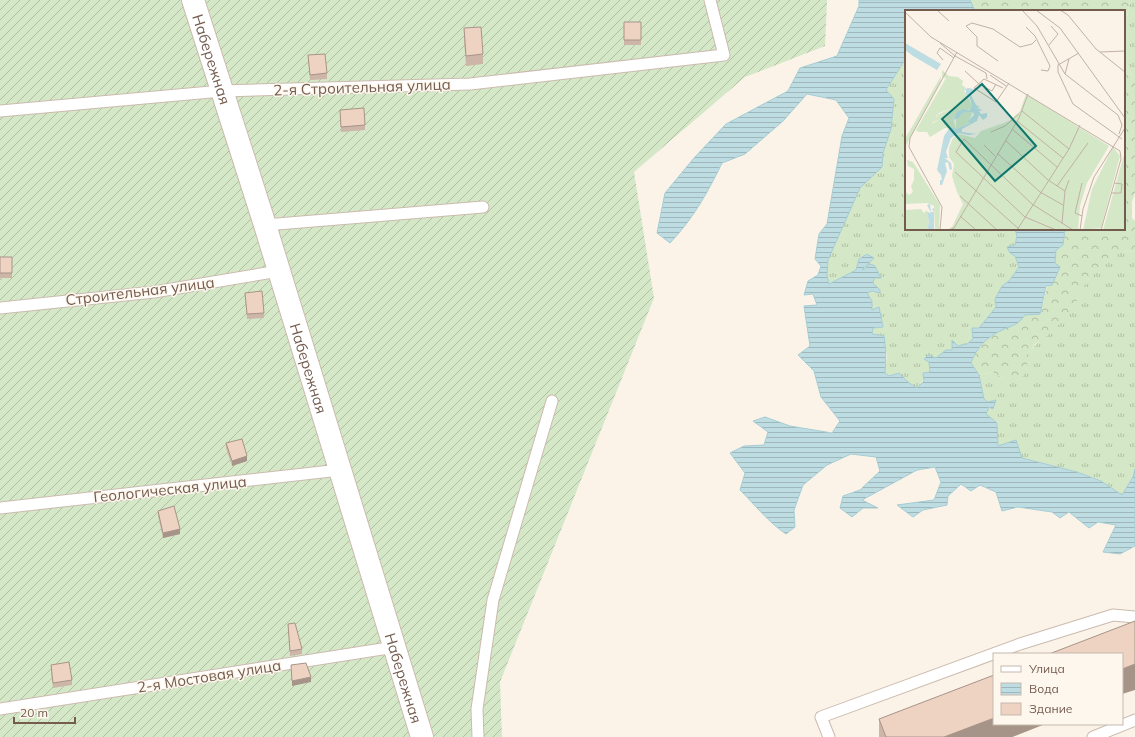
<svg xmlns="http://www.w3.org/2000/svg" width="1135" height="737" font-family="Mulish,sans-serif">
<defs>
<pattern id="grass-tufts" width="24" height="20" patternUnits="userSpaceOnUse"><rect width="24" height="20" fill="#d4e7c7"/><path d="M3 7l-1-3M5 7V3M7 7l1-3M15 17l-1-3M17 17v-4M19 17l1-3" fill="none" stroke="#b0bea4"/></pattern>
<pattern id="forest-crowns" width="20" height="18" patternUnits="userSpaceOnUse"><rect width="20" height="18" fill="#d4e7c7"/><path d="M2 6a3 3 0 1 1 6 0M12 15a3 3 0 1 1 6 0" fill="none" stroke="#b0bea4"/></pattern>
<pattern id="garden-furrows" width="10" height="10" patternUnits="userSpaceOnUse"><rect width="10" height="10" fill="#d4e7c7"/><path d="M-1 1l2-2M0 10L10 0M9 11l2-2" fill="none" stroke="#b0bea4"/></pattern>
<pattern id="water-rules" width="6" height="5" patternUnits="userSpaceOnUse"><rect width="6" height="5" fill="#bedde3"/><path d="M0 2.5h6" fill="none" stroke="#9fb6ba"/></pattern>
</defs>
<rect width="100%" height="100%" fill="#fbf3e8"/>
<!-- grass -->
<path fill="url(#grass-tufts)" d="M1130,0H1135V77L1124,64V34Z
M902,62L906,63V229H1015L1017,236L1015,245L1008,247L1015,256L1019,267L1009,281L1002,286L995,299L996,307L979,328L973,339L967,344L958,346L952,341V351L946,350L936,358L924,359L929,362L930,372L917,388L908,382L899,373L889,376L885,373L887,356L883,336L872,334L873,328L883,327L879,307L872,310V301L867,293L877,288L873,283L874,278H881L865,269L861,270L874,258L867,254L859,259L856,270L829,284L827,275L828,260L860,188L882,166L883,153L891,129L894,99L886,91Z
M1121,251L1135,252V469L1133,477L1122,495L1101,481L1077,472L1022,458L998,447L997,423L986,414L989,407L993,409L996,400L988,402L984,399L979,375L993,372L1004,379L1028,370L1025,357C1039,338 1060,326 1074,306C1077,302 1077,296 1080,292C1089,275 1106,261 1121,251Z"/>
<!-- forest -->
<path fill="url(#forest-crowns)" d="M970,0H1130L1124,34V11H974Z
M1124,64L1135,77V193L1132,202V218L1135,221V252L1121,251L1109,260L1088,280L1080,292L1075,305L1067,317L1047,336L1035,344L1026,357L1028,370L1019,381L1004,379L993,372L979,375L971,363L976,350L991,336L1043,304C1046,286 1054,269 1056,250L1063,245L1065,229H1124Z"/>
<!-- garden -->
<path fill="url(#garden-furrows)" d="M0,0H827L825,46L745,77L634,172L654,298L500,682L502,737H0Z"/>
<!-- water -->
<path fill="url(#water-rules)" stroke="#a5cdd4" d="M859,0H970L975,11H906V58L886,90L894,99L891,129L883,153L882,167L860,188L828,260L827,275L829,284L856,270L859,259L867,254L874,258L862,270L865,269L870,264L875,266L881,278H874L873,283L880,290V293L872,291L867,293L872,301V310L879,307L883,327L873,328L872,334L884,336C886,348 886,360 885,373L889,376L899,373L908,382L917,388L924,381L923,373L930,372L929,362L924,359L928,355L936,358L946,350H952V340L958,346L967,344L973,339L972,328H979L996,307L995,299L1002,286L1009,281L1019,267L1015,256L1010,253L1007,247L1015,245L1017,236L1015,229H1065L1063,245L1056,250L1055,263L1060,267L1052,285L1046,286L1040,314L1025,315C1017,326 1013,325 1002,330C987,337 976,348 971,363L979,375L984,399L988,402L996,400L993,409L989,407L986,414L997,423L998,446L1016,440L1022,458L1077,472L1101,481L1122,495L1133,477L1135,469V546L1120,554L1103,552L1116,525L1098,522L1089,528L1069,512L1060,518L1052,512L1018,507L1002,511L996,492L980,485L971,491L961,484L948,496L947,505L923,510L913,517L897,505L934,500L941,482L935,467L917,470L862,500L878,508H863L852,517L840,508L843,496L860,490L880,471L876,457L851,454L827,465L803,485L794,510L795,527L786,534C768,522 756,506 740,490L745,473L730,453L744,446L764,445L768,432L753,421L765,417L790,426L832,433L840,421L821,397L814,371L798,355L810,346L804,306L817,305L813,294L804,295L808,281L818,275L821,266L815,259L819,234L827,224L842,136L849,118L836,100L807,94L783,121L745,154L722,163C708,192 693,219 670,243L657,233L665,193L694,158L726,124L788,91L800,68L837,56L859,6Z"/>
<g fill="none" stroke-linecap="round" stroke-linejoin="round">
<defs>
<path id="service" d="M0,111L222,91L470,84L724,55L710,0
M265,225L483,207
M0,308L154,292L279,271
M0,508L340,470
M0,709L395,647
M478,737L477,709L493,600L552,401
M829,737L821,717L1020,644L1113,615L1135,617
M1093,737L1135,720"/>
<g id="minor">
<path id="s1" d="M193,0L265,225L422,737"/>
</g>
</defs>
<!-- service casing -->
<use href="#service" stroke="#ccbbaf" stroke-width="13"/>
<!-- minor casing -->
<use href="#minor" stroke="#ccbbaf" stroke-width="24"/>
<!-- service -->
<use href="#service" stroke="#fff" stroke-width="11"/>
<!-- minor -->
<use href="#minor" stroke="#fff" stroke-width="22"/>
</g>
<!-- wall -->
<path fill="#cdb5a7" d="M624,22H641V45H624Z
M464,28L483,54V64L466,66L464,38Z
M308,55L327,73V79L310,80Z
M340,110L365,125V130L341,132Z
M0,257H12V278H0Z
M245,293L264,313V318L247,319Z
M226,443L247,461L232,466L226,448Z
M158,511L180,534L163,538L158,516Z
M288,624L302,649V654L290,656Z
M51,665L72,680V685L53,688L51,670Z
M879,719L994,724H1045L1012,737H879Z"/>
<!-- shaded-wall -->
<path fill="#a79488" d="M247,456V461L232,466V461Z
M180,529V534L163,538V533Z
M1135,664V690L1122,694V669Z
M311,677V682L292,686V681Z
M994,718V724H1045L1012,737H944Z"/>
<!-- building -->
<path fill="#eed3c2" stroke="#a79488" d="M624,22H641V40H624Z
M481,27L483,54L466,56L464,28Z
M325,54L327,73L310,75L308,55Z
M364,108L365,125L341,127L340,110Z
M0,257H12V273H0Z
M262,291L264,313L247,314L245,293Z
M242,439L247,456L232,461L226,443Z
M174,506L180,529L163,533L158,511Z
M1135,621V664L1122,669V654H1049Z
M295,623L302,649L290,651L288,624Z
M69,662L72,680L53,683L51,665Z
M306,663L311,677L292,681L291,665Z
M994,675V718L944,737H886L879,719Z"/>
<g text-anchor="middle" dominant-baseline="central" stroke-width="3" stroke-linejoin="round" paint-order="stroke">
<!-- street labels -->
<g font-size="15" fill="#735b4e" stroke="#fef7ee">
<text stroke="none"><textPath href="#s1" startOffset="62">Набережная</textPath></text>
<text transform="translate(362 87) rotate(-2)">2-я Строительная улица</text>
<text transform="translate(140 291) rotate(-7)">Строительная улица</text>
<text stroke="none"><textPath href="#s1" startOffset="386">Набережная</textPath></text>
<text transform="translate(170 489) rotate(-6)">Геологическая улица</text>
<text transform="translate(209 676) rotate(-9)">2-я Мостовая улица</text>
<text stroke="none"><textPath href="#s1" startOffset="710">Набережная</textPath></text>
</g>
</g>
<!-- overview -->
<g transform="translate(905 10)">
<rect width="220" height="220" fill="#fbf3e8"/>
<path d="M37,60L44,66L53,67L58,71L57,75L61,78L59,80L67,95L64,100L50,97L34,103L31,106L33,108L38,104L41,107L28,112L22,122H13L11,120L41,68L37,67ZM68,102L64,110L67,112L51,119V107H55L57,103ZM208,137L215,146L196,218L178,220L187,179ZM219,145L220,220H198Z" fill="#d4e7c7"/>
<path d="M36,66L35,73L0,137V129ZM49,97H63L64,101H55L48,108L51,119L40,118L25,127L22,122L26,114L41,106L32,108V105ZM2,150L8,152L35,195L34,220H30L29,196L22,193L0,194V181L4,185L8,182L6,176L9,170V159L3,156ZM16,199L19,203L22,200L24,212L22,220H0V200Z" fill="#d4e7c7"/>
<path d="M121,84L204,136L182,173L175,196L173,220H41L47,217L58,194L52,182L47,166L49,154L44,147V138L48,128L54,124L70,128L76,121L104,111L115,101Z" fill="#d4e7c7"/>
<path d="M0,33L36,54L32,60L8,46L0,40ZM63,78L69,79L66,85L71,95L75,97L72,98L78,100L74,101L76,104L82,103V107L78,110L74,105L72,111L57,119V122L72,124L63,125L54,123L46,128L41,142L43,148H40L46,153L47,159L45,160L43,152L40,153L42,161L37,175H35V170H37L36,165L32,160L39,126L45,117L51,119L65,113L63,111L69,105L68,102L57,103L55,107L48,110L52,102L58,99L64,101L67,95L64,86L61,85V80H58ZM25,194L26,202H29L27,199L29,198V220H22L24,212L22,202L26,203L22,195Z" fill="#bedde3"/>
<path fill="none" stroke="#c1b1a5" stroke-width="1" d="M32,0L44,11M117,0L132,16L160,64L213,105L217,115L214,124M131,0L155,18L220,108M155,0L163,5L191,39L220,62M0,2L26,27L215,141L216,149L196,220M121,17L130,26L145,56L143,61L136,60M35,33L50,46L81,63L82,69M144,35L153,24L146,16M195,42L220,41M38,50L32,43L35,38L49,48M93,51L72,36V27L61,16L67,13L88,19L115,37L127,34L131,30M153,55V62L168,94L217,129M153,55L174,43M60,61L74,74L87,81L91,74M160,64L164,49M85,65L101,76M98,78L79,69L69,78L91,92L104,73M117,101L164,139M112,111L158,148M107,119L152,157M86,122L100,116L114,104M100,130L143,170L160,181M79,135L90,146M92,143L135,182L158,195M50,162L115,220M152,176L183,133M206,183H216L217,174L209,173M55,186L92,220M55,206L71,220M177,206L170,203L177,173M157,213L160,181L164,170M35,220L37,197L4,137L5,128L52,42M44,220L49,218L114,108L123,84M112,220L164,139L175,115M151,220L120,207L51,142L59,129L127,194L168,220M175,220L178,199L189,167L220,118"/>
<path fill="#0f766e" fill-opacity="0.15" stroke="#0f766e" stroke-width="2" d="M77,74L131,136L90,171L37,109Z"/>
<rect width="220" height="220" fill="none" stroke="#735b4e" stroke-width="2"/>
</g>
<!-- legend -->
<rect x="993" y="653" width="130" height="72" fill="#fef7ee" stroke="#c6b9ae"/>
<rect x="1001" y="666" width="20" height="6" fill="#ffffff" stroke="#c6b9ae"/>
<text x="1029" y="673" font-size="12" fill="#735b4e">Улица</text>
<rect x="1001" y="683" width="20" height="12" fill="url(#water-rules)" stroke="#c6b9ae"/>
<text x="1029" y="693" font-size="12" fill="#735b4e">Вода</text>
<rect x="1001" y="703" width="20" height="12" fill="#eed3c2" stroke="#c6b9ae"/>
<text x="1029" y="713" font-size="12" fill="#735b4e">Здание</text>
<!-- scale -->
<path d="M14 717v6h61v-6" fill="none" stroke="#735b4e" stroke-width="2"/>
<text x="20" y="717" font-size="12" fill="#735b4e" stroke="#fef7ee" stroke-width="3" paint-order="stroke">20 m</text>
</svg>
